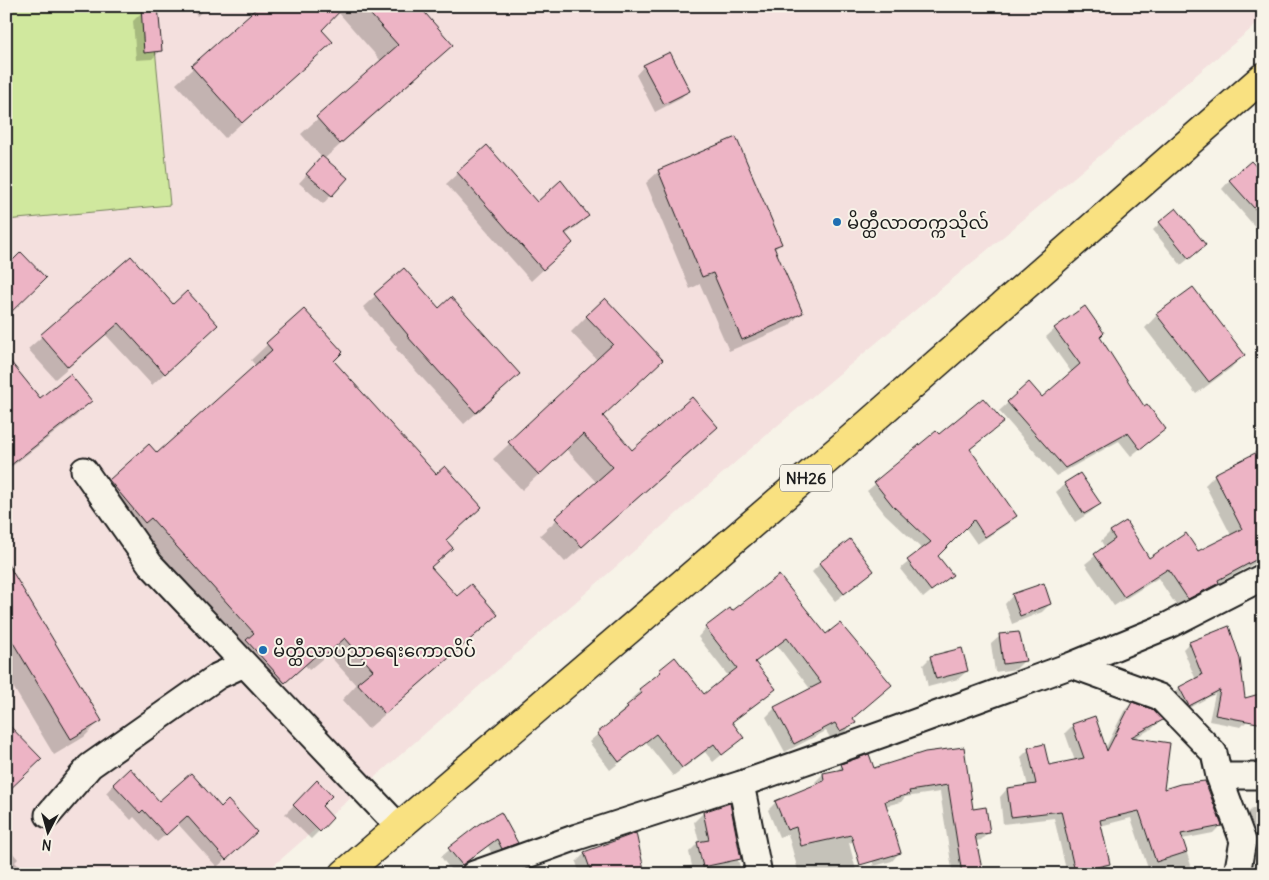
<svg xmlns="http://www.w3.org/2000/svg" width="1269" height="880" font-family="Delius,'Noto Sans Myanmar',sans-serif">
<rect width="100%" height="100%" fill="#f7f3e8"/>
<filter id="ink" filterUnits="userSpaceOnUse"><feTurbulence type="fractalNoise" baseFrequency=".02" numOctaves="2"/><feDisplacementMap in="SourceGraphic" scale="10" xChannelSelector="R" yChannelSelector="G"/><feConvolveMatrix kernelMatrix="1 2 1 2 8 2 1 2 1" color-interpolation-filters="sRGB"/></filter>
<g filter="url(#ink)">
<!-- built -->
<path fill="#f4e0de" d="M6,6H1263V19L777,426L264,874H6Z"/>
<!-- green -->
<path fill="#d0e89e" stroke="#76825d" d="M6,6H151L170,205L6,220Z"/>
<!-- shadow -->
<path fill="#0003" d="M189,6H208L197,16Z
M261,6H418L452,45L435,61L324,159L346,178L323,204L299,183L322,158L301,134L381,61L338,12L320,30L331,42L225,138L176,84Z
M757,6H772L758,10Z
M142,12L160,51L152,59L136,60L133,21Z
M644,66L688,90L680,99L655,112L636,75Z
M487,147L537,203L588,215L576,227L565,235L572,243L531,281L446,184Z
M659,171L780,244L774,250L801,313L789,326L729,351L700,284L690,289L646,183Z
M1263,176V239L1255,231L1257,229L1222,189L1230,180Z
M1160,223L1197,252L1181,265L1153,230Z
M131,258L173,306L217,325L152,385L106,335L55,379L28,349Z
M404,270L507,386L464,424L396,349L397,347L363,307Z
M1085,308L1098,337L1144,408L1164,429L1131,456L1119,441L1056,476L999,411L1029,384L1042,399L1072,373L1046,337L1055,329Z
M304,310L332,361L436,476L480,507L445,541L451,548L430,568L457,598L496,615L480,631L368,729L342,700L356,685L328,654L309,670L305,665L268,698L93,497L149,446L157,454L256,366L251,360Z
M1157,315L1243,355L1231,368L1196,394L1145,328Z
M587,316L661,360L602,416L632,452L717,427L701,443L565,562L540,535L597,483L566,449L522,490L493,459L598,361L571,332Z
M6,358L40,399L91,401L76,416L6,471Z
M994,430L969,450L1015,516L1007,524L977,544L965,527L936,556L951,575L923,598L900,569L923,550L885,514L867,491L936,433L939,436Z
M1080,474L1099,504L1091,512L1075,522L1056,492L1065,484Z
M1215,475L1263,507V559L1215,585L1208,592L1178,608L1158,578L1114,606L1085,564L1105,548L1101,541L1110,532L1125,522L1148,559L1198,552L1231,535L1205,485Z
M6,563L100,721L84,737L54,755L6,675Z
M820,564L873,571L835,601L812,572Z
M779,576L854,723L845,732L831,739L826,731L785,752L766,717L775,708L811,690L777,645L754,663L774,689L766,697L731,723L742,738L713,762L705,752L673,776L646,742L610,770L589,742L619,716L618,715L633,702L631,699L652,681L651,680L660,671L675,659L703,696L729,677L698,637L706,628L732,613Z
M1013,595L1050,604L1042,612L1012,624L1005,604Z
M1229,628L1247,721L1241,727L1209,721L1215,694L1183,711L1173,694L1179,688L1196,680L1183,649L1189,643Z
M1000,636L1024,661L1016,669L995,672L991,644Z
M931,657L967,671L958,679L928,687L923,665Z
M6,703L12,710L6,716Z
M1132,703L1161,720L1153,728L1133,739L1162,791L1221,825L1213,833L1182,839L1194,874H1150L1131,818L1100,826L1109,864L1101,872L1097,874H1067L1054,818L1003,824L1000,797L1007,789L1028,786L1021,757L1029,749L1048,766L1075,761L1065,733L1073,725L1105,749L1124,711Z
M925,754L989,832L981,840L975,841L982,874H943L946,870L952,869L940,792L905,797L901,802L885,806L899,853L892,861L874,866L865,838L849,843L857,874H799L788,834L779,837L768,810L776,802L816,786L815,782L823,774L836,772L842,765L873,769Z
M317,782L320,806L332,818L311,839L285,814Z
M114,784L159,803L247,840L217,867L178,824L157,842L134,817L131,820L106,793Z
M1253,808H1263V840H1247L1245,816Z
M703,813L740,858L738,860L742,874H580L576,862L585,853L643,873L692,866L689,852L699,842L694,822Z
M479,825L516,843L508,851L493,856L488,846L453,873L441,857Z
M6,845L18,859L15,862L26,874H6Z"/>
<!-- building -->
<path fill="#edb4c5" stroke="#1c1c1c" d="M141,6H158L162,51L144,53Z
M259,6H345L322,30L333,42L242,123L191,66Z
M363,6H419L453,45L340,144L316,117L398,45Z
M670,52L690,91L664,104L643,65Z
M736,137L782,244L774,247L803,313L742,340L713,273L702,277L658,170Z
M487,145L537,202L561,180L589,216L565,233L573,243L543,270L457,172Z
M322,156L348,178L332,196L306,174Z
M1251,161L1263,174V218L1229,180Z
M1176,208L1206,245L1189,259L1159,222Z
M21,252L46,278L6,317V267Z
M131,256L173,304L187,291L218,325L165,374L119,323L68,367L40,335Z
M404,268L439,308L451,297L520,374L476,413L407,336L408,335L374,294Z
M1193,287L1245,355L1209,382L1156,314Z
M605,298L663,360L603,416L632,450L692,397L718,427L582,547L555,518L613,467L583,434L539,475L508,442L613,344L586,316Z
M1085,306L1104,333L1100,337L1144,406L1147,404L1166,429L1140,449L1128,433L1065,468L1007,402L1029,382L1042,397L1080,364L1054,328Z
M304,309L343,352L334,361L436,474L445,466L482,507L446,540L453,548L431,567L457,596L471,584L498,615L385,714L357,683L373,670L345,638L326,655L322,650L285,683L246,640L254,633L151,518L145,523L109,480L149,444L157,453L272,350L266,343Z
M6,356L40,398L70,374L92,401L6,469Z
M983,398L1004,422L970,449L1017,516L985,537L974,520L938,556L953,575L931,591L907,560L931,542L893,506L874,482L936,431L939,434Z
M1263,449V556L1218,580L1219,583L1188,599L1168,569L1124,597L1094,554L1115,539L1110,531L1126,521L1149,558L1186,533L1198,551L1242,529L1214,474Z
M1080,473L1101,504L1084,514L1064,483Z
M850,539L874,571L844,594L819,563Z
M6,561L102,721L71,739L6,631Z
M779,575L826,634L840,623L892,685L853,718L856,723L840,731L835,723L794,744L774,707L821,683L787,638L755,662L776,689L732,722L744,738L722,755L714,744L682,768L656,734L619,762L597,733L628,708L626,706L642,693L639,689L661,672L659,670L675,657L704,694L737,668L705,627L730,608L732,611Z
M1044,583L1051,604L1020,616L1012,594Z
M1229,626L1240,659L1245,698L1263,693V724L1215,715L1220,690L1189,706L1179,687L1202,675L1189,642Z
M1019,632L1026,661L1003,664L999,634Z
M962,648L968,671L936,679L930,656Z
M1132,702L1152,709L1163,720L1131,737L1170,743L1164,789L1180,784L1205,781L1222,826L1181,834L1187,852L1156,862L1139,811L1100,820L1110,864L1075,872L1061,811L1011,817L1007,788L1036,784L1028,748L1044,744L1049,765L1084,758L1072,724L1095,716L1107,751Z
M6,722L42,759L6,793Z
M964,747L973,809L986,807L990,833L975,835L983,874H962L948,785L909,791L910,794L885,801L901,853L860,865L851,835L801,846L796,827L787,830L775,801L824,781L823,773L843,769L841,764L869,754L874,768L925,752Z
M130,768L159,801L191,773L221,807L228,800L257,832L226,860L187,816L166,835L143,810L140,813L113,784Z
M317,780L332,796L322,806L333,818L320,832L293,805Z
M730,803L741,859L703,867L697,842L709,840L703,812Z
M501,812L518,843L502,849L497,839L462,865L448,848L479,824Z
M636,833L645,874H592L584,852Z"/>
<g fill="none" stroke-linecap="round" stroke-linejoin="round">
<defs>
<path id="minor" d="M84,470L150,564L399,827
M1072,665L1167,626L1263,577
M1219,776H1263
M741,784L759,874
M48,815L90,766L218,676L244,664
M474,874L577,837L741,784L883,734L1072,665L1160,697L1214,753L1219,776L1243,841L1237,874"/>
<path id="trunk" d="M344,874L844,445L1263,77"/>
</defs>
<!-- minor casing -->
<use href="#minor" stroke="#1c1c1c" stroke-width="29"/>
<!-- trunk casing -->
<use href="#trunk" stroke="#1c1c1c" stroke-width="31"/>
<!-- minor -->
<use href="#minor" stroke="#f7f3e8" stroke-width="25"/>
<!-- trunk -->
<use href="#trunk" stroke="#f9e181" stroke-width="28"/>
</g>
</g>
<!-- markers -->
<g fill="#1f6fb2" stroke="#f7f3e8" stroke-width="2">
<circle cx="837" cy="222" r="5"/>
<circle cx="263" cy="650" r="5"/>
</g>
<g text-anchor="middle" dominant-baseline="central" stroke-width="4" stroke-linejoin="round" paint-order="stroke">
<!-- shield labels -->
<rect fill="#f7f3e8" stroke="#5e5c59" stroke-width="1" x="780" y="464.5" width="52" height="27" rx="4"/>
<g font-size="16" font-weight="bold" fill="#1c1c1c">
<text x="806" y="478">NH26</text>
</g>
<!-- poi labels -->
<g font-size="18" fill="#1c1c1c" stroke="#f7f3e8" text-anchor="start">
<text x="847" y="222">မိတ္ထီလာတက္ကသိုလ်</text>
<text x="273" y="650">မိတ္ထီလာပညာရေးကောလိပ်</text>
</g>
</g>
<!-- margin -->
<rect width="1269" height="880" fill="none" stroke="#f7f3e8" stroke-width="25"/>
<rect x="12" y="12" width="1244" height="855" fill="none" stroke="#1c1c1c" stroke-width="2" filter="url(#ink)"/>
<!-- north arrow -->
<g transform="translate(48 832) rotate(186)" stroke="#f7f3e8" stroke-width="4" paint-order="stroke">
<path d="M0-4L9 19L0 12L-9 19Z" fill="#1c1c1c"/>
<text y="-8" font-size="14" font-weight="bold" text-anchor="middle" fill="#1c1c1c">N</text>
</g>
</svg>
